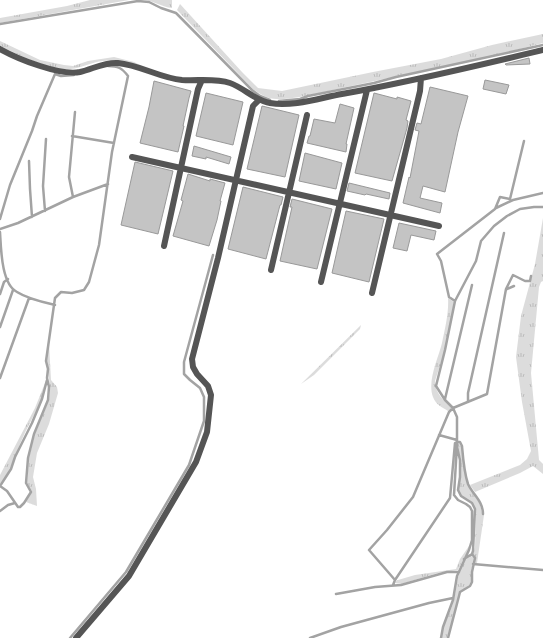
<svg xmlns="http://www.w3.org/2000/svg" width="543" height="638" font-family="Roboto,sans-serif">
<defs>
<pattern id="grass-tufts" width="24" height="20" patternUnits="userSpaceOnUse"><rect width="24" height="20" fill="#dcdcdc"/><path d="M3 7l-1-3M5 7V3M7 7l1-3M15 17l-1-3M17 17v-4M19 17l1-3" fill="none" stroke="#bbb"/></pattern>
</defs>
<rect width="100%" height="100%" fill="#fff"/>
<!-- grass -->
<path fill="url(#grass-tufts)" d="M90,0H129L0,23V18L67,6Z
M144,0H172V8C162,7 154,1 144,0Z
M180,4L242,72L258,88L282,91L373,72L441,59L492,45L543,34V43L496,55L300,97C279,100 270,102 253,89L177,10Z
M0,41L40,60L64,65L73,66L88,61L114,57L134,62L140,65C128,63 115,59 103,61C92,62 82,68 70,69C50,70 18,55 0,46Z
M543,218V281L541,282L539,287L531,373L539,460L543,464V474L533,466L520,473L475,492L470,485L520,465L527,459L531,451L522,402L516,357L521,316L535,264Z
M448,298L454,302L445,350L435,381C435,393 444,401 452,408L448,411C442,407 436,405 433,397C427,381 438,359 442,343C445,329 449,312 448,298Z
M361,325L360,329L314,375L301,384Z
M49,344L51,380L57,387L58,393L49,424L37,453L33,477L36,489L37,506L26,502L32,492L27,483L29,458L35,434L49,400L50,387L47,361Z
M47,378C46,396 32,418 24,435C16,451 12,470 0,484V475L35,408Z
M458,442C465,448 463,469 466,478C470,492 482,500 482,515H484L477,563H474L476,558L473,554L475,547L476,512L472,503L461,496L458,490L461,459L457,447Z
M469,546V549L458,570L438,573L401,584L395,583L397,580H398L415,575L456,569L460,559Z
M469,556H471L474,558L471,572V582L469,585L460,592L447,638H442C442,626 450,614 453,603C458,588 456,566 469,556Z"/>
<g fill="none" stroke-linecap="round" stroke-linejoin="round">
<!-- stream -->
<path stroke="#a3a3a3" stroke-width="2.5" d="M0,24L138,1L149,2L161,8L176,13L252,90L260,96L270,100
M279,101L300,99L308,96L374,83L396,77L543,45
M72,136L114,143
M29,161L30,189L32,217
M73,197L69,177L75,112
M496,208L513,200L543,193
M45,211L43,186L46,139
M0,219L10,185L32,131L37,116L55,74L61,76L74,75
M0,229L18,223L73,197L108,184
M0,232C1,247 1,284 17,292C28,299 42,302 55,305
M507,289L514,286
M0,294L4,282L8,279
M455,301L449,297L441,261L437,254L495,209L500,197L510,199L524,141
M0,327L13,290
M0,378L29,298
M445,399L472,285
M468,402V393L504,233
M439,435L457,440
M457,447L460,460V477L458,490L461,496L472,503L475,509L473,551L472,554L464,559
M0,486L7,491L18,507H20L24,503L31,492L26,483L28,458L34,434L48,400L49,387L47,378L48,369L46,361L55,298L61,292L72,293L84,290L89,282L99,245L112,152L128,76C122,68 118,66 108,66
M0,486L11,469L15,457L32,423L42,399L47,380
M0,511L8,505L15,503
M473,564L543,570
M395,580L369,550L387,530L413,497L449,412L453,408L487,394L506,289L513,275L525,281H530L531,276
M393,585L395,580L450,498L455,443L457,442H460L462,446C463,458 464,472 468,484C473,495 483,501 483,514
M336,594L375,587L401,585L447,572H459
M70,638L126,572L189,465L204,421V397L200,388L190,380L184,374V362L213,255
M310,638L341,627L429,603L453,598
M441,638L443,627L453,600L457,576L469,550L472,540V511L470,507L466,504L458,500L454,495L457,445V417L453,408L445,400L436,386L445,350L455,301L476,261L481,241L494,226L507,216L520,209L534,207H543
M448,638L459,596L460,592L470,586L472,582V572L475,558L472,554"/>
</g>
<!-- building -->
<path fill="#c4c4c4" stroke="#999" d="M529,58L530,64L506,65L505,64Z
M485,80L509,85L506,94L483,89Z
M154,81L191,91L189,98L183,126H184L178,152L140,143L149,107Z
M430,87L468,96L458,132L445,192L423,186L420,198L442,203L440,213L403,203L409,177L410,178L419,131L415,130L417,123L421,124Z
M206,93L243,102L233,145L196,136Z
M374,93L397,99V97L411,101L406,120L408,121L407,128L392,181L355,173Z
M340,104L354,108L346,144H347L346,152L307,143L309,136H310L314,119L335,123Z
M262,106L299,115L285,177L247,169Z
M194,146L231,157L229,164L206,157V159L192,156Z
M305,153L342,163L336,189L299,181Z
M135,162L173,171L158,234L121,225Z
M188,174L210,181V179L225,183L220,201H221L217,220L209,246L173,236L183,201L181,200Z
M349,183L390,193L389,199L366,194L365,195L347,191Z
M243,187L283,197L281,205H280L266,259L228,249Z
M292,199L332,209L317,269L280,261L292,207H290Z
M346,211L384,219L369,282L332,273Z
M399,223L436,231L434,240L411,235L407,251L393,248Z"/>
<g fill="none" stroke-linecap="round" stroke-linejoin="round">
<!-- minor -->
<path stroke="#555" stroke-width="6" d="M0,49C18,59 60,76 80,72C93,69 104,62 118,63C140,65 160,78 182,80C198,81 215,78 230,83C244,88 256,101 270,103C293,107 320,98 342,94C410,82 476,66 543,50
M132,157L439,226
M164,246L198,89L202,80
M271,270L307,115
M321,282L367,90
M372,293L420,91L421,78
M76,638L129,576L196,462L207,432L211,395L208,386L197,374L193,367L192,359L218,258L253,106L259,100"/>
</g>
</svg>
